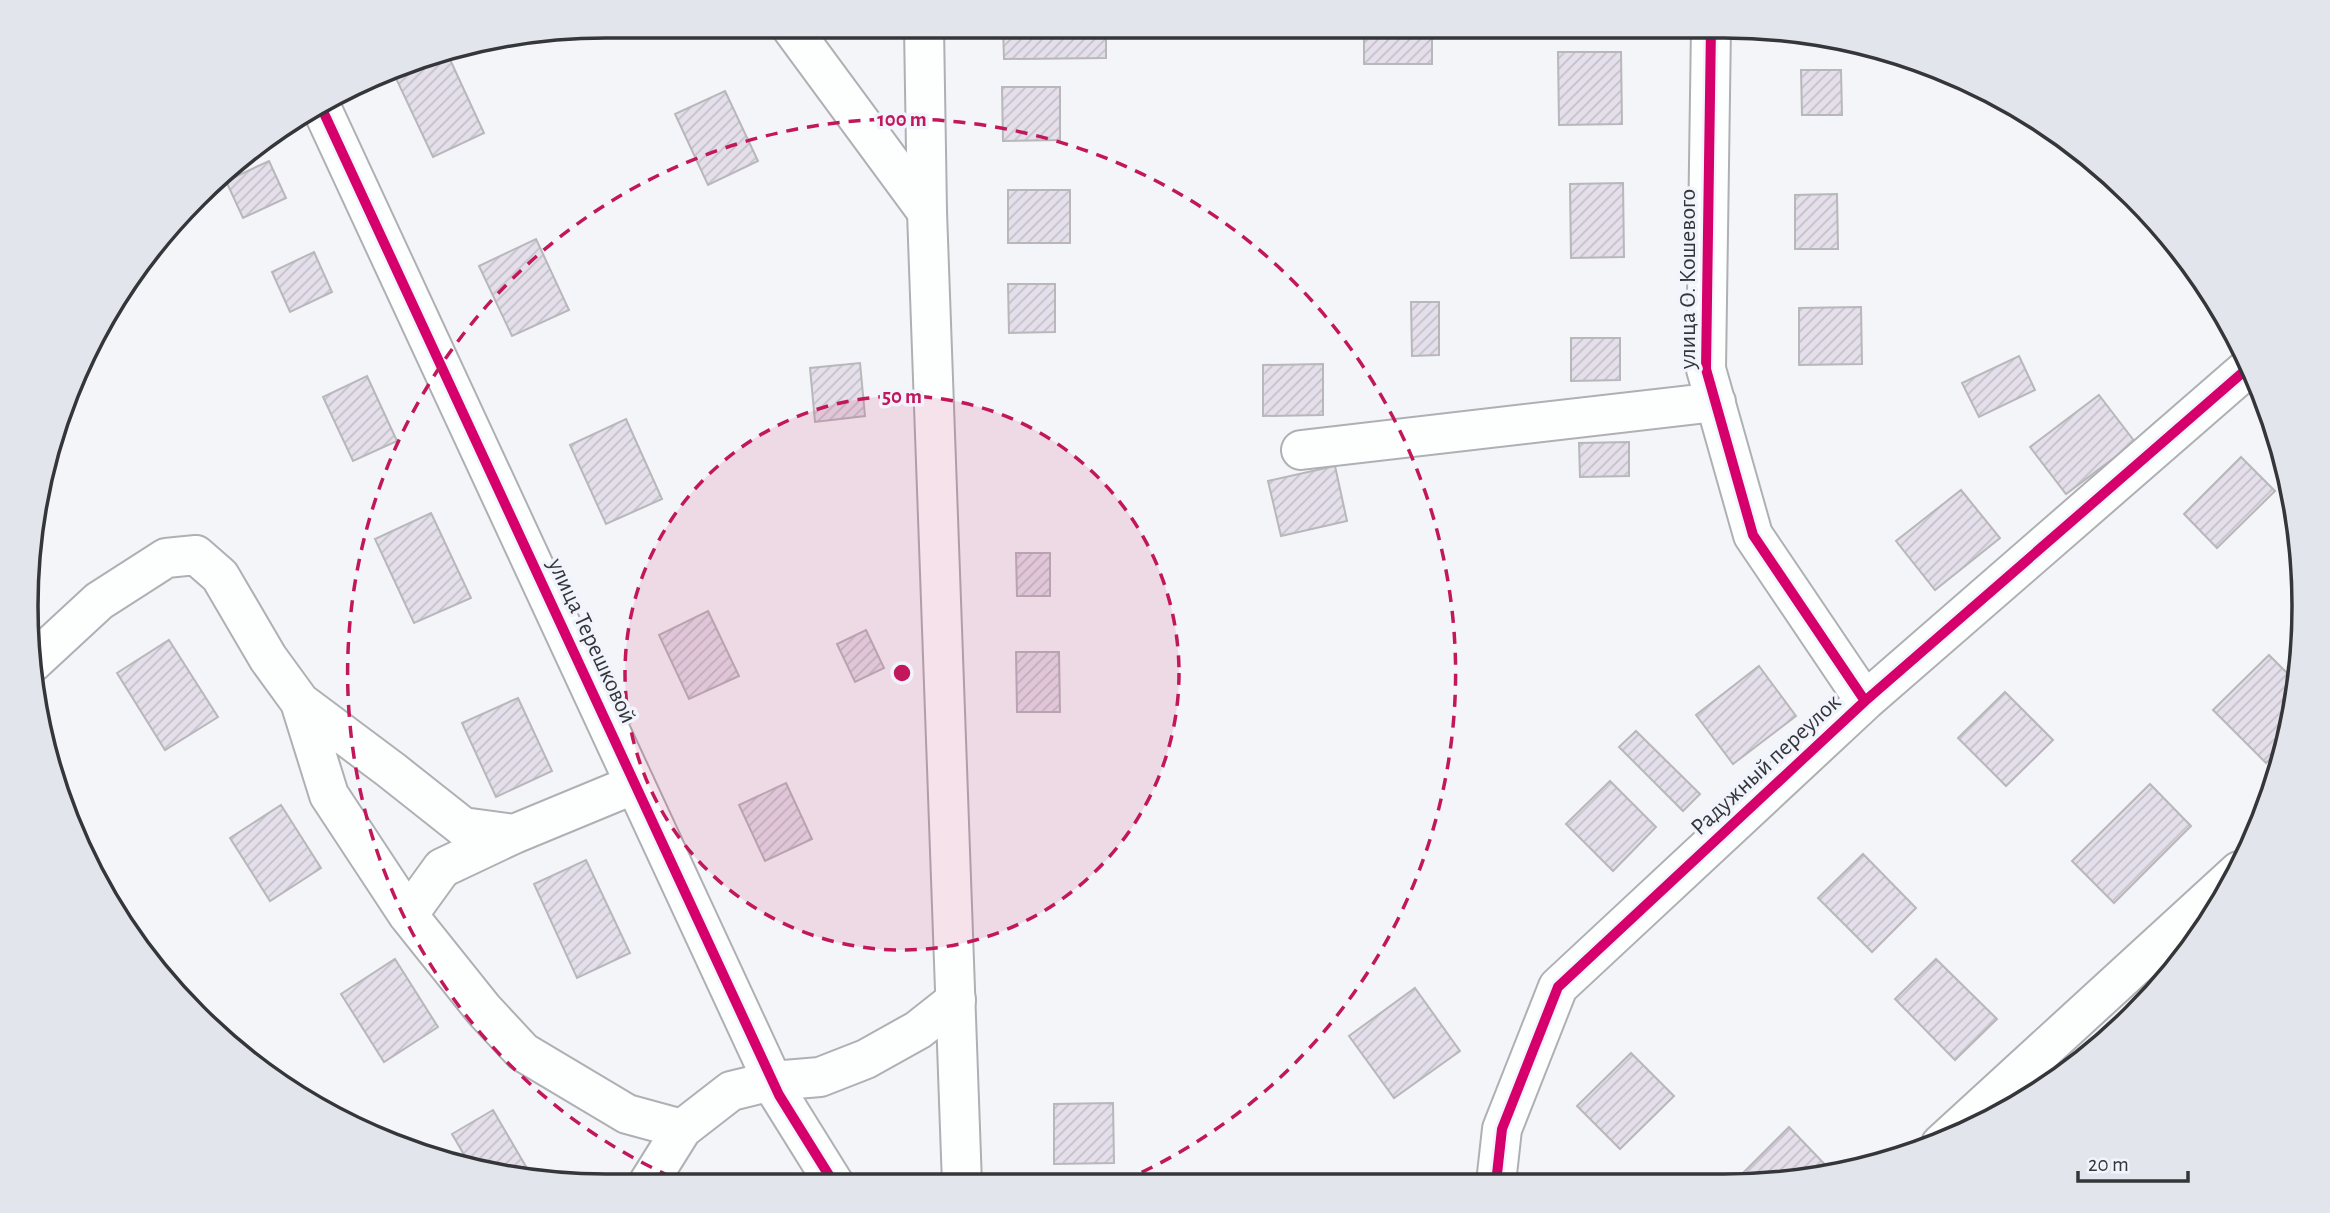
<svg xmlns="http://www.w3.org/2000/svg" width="2330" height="1213" font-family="'Alegreya Sans',sans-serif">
<defs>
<pattern id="building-hatch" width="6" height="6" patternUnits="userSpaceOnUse" patternTransform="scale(1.75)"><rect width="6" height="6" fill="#e4dfea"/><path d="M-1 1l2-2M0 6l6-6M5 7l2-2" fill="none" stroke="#c4c0c9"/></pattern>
</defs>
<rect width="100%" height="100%" fill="#f4f5f9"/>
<!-- building -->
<path fill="url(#building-hatch)" stroke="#b8b7ba" stroke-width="2" d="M1003,27H1106V58L1004,59Z
M1364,27H1432V64H1364Z
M1558,52H1621L1622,124L1559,125Z
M447,53L484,133L433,157L394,74L434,55Z
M1801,70H1841L1842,115H1802Z
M1002,87H1060V140L1003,141Z
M725,91L758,161L708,185L675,114Z
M269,161L286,198L243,218L226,181Z
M1623,183L1624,257L1571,258L1570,184Z
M1008,190H1070V243H1008Z
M1837,194L1838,249H1795V195Z
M536,239L569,310L512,336L479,266Z
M314,252L332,292L290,312L272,272Z
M1008,284H1055V332L1009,333Z
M1411,302H1439V355L1412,356Z
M1861,307L1862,364L1799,365V308Z
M1571,338H1620V380L1571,381Z
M2019,356L2035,390L1979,417L1962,383Z
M860,363L865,416L815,422L810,368Z
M1323,364V415L1263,416V365Z
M367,376L397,441L353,461L323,397Z
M2099,395L2135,442L2066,494L2030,447Z
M626,419L662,499L606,524L570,445Z
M1629,442V476L1580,477L1579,443Z
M2241,457L2275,491L2217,548L2184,514Z
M1335,466L1347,521L1281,536L1268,481Z
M1961,490L2000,538L1935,590L1896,541Z
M431,513L471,598L414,623L375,539Z
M1016,553H1050V596H1017Z
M708,611L739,676L689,699L659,635Z
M866,630L884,668L855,682L837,644Z
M169,640L218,717L165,750L117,673Z
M1016,652H1059L1060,712H1017Z
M2269,655L2296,682L2286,743L2266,763L2213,710Z
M1759,666L1796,716L1733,764L1696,715Z
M2005,692L2053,740L2006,786L1958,738Z
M518,698L552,771L496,797L462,723Z
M1636,731L1700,794L1683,811L1619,747Z
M1610,781L1656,827L1613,871L1566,824Z
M786,783L812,839L765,861L739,805Z
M2150,784L2191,826L2114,903L2072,861Z
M281,805L321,868L270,901L230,838Z
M1863,854L1916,908L1872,952L1818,898Z
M586,860L630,953L577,978L534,884Z
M395,959L438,1027L384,1062L341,994Z
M1936,959L1997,1019L1955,1060L1895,999Z
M1415,988L1460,1051L1394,1098L1349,1036Z
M1631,1053L1674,1096L1620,1149L1577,1106Z
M1113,1103L1114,1163L1054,1164V1104Z
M493,1110L532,1177L529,1179L473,1170L452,1134Z
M1789,1127L1833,1173L1800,1182H1734Z"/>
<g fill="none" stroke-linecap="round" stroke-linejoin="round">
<defs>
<path id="minor" d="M790,26L927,212
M1711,27L1706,369L1753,535L1865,701
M322,109L779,1095L835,1185
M1301,450L1716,402
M32,663L99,601L166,558L196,555L220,576L268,658L300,702L391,770L463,827L514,834L635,784
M300,702L329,795L408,915L484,1010L523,1052L627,1114L682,1129
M408,915L442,868L514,834
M1941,1144L2239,871
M1496,1183L1502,1129L1558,987L1865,701L2249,367
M647,1185L682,1129L731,1091L772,1081L820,1077L866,1059L918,1030L956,1000"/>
<path id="major" d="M924,27L927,212L962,1184"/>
</defs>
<!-- minor casing -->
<use href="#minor" stroke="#afb0b4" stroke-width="42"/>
<!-- major casing -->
<use href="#major" stroke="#afb0b4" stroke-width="42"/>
<!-- minor -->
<use href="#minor" stroke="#fdfefe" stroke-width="38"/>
<!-- major -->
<use href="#major" stroke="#fdfefe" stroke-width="38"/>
<defs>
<path id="cycleway" d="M1711,27L1706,369L1753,535L1865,701
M322,109L779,1095L835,1185
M1496,1183L1502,1129L1558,987L1865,701L2249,367"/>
</defs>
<!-- cycleway casing -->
<use href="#cycleway" stroke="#f1f4fc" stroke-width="15"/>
<!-- cycleway -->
<use href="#cycleway" stroke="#d6006c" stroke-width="10"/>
</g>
<!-- distance rings -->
<circle cx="902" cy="673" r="277" fill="#c2185b" fill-opacity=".12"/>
<g fill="none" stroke="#c2185b" stroke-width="3.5" stroke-dasharray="12 9">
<circle cx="902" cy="673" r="277"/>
<path d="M690 1185A554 554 0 1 1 1118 1183"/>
</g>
<g text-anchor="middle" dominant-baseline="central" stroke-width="7" stroke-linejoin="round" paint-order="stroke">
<!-- street labels -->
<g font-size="24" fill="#353639" stroke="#f1f4fc">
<text transform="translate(1688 279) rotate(-90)">улица О. Кошевого</text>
<text transform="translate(592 641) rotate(65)">улица Терешковой</text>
<text transform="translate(1766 765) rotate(-43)">Радужный переулок</text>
</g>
</g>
<!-- crop -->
<path d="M0 0H2330V1213H0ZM606 38H1724A568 568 0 0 1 2292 606V606A568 568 0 0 1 1724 1174H606A568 568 0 0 1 38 606V606A568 568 0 0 1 606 38Z" fill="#e2e5ec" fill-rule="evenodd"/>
<path fill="none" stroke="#353639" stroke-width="3.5" d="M606 38H1724A568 568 0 0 1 2292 606V606A568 568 0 0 1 1724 1174H606A568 568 0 0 1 38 606V606A568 568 0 0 1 606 38Z"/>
<circle cx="902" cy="673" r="10" fill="#c2185b" stroke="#f1f4fc" stroke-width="3.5"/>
<g font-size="21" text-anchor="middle" font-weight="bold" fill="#c2185b" stroke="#f1f4fc" stroke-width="7" stroke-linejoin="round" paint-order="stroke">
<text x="902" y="126">100 m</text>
<text x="902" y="403">50 m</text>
</g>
<!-- scale -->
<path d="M2078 1171v10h110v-10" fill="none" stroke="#353639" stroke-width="3.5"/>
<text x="2088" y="1171" font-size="21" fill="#353639" stroke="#f1f4fc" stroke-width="5" paint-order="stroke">20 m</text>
</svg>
